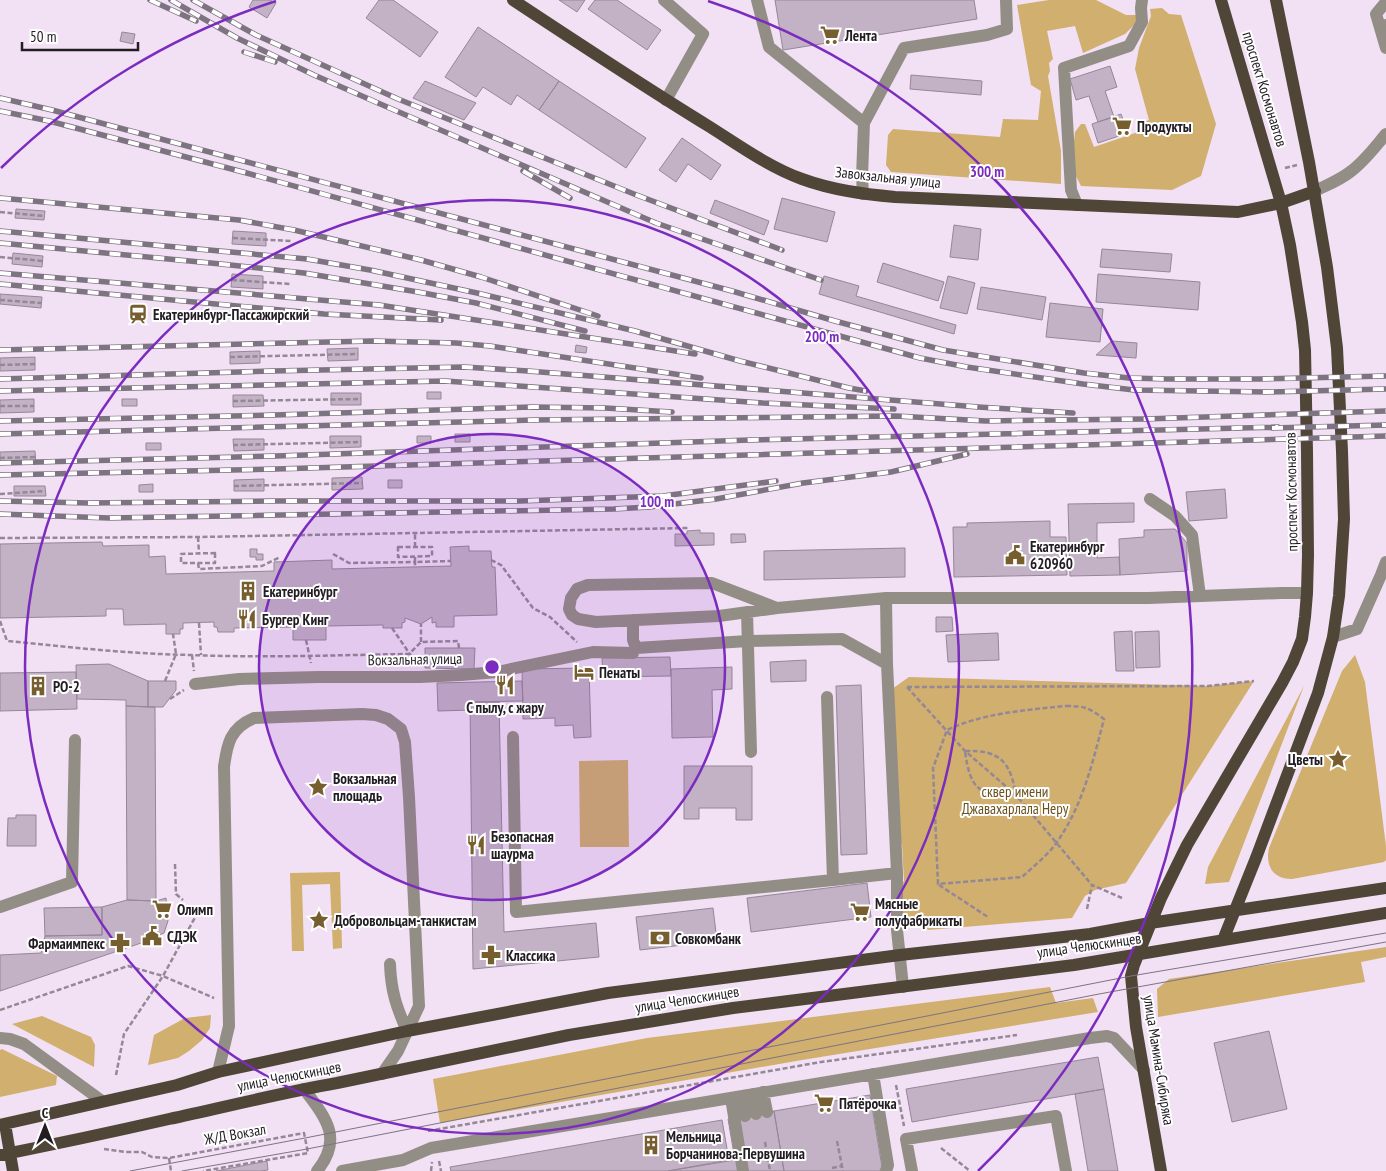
<svg xmlns="http://www.w3.org/2000/svg" width="1386" height="1171" font-family="'PT Sans Narrow',sans-serif">
<rect width="100%" height="100%" fill="#f2e0f4"/>
<!-- green -->
<path fill="#d0af6f" d="M1049,0H1096L1126,15H1137V22L1125,34L1083,53L1075,26L1047,31L1053,59L1049,63L1050,71L1048,76L1061,151V184L891,172L886,165L888,135L893,129L1000,137L1003,119L1038,120L1041,91L1031,85L1017,5Z
M1162,8L1169,14L1181,15L1216,124L1201,176L1172,190L1081,186L1074,172L1073,151L1075,132L1081,124H1085L1094,147L1141,131V123L1149,120L1135,69L1139,48L1151,16L1150,9Z
M1355,655L1365,682L1386,846V860L1384,862L1292,879C1273,879 1265,866 1269,848L1342,671Z
M909,677L1208,686L1254,681L1126,883L1095,890L1085,896L1072,918L928,930L919,919L901,915L900,887L904,881L902,844L896,838L892,689Z
M1304,686L1229,882L1205,884L1208,867Z
M628,760L629,847H580L579,761Z
M340,872L342,948L333,949L330,884L302,885L304,951H292L290,873Z
M1386,947V957L1361,962L1365,982L1158,1017L1157,989L1169,979Z
M1050,987L1056,1003L1093,998L1098,1012L802,1060L440,1123L433,1079L647,1038Z
M211,1015L210,1028L202,1040L189,1051L178,1058L148,1065L154,1035L185,1018Z
M42,1016L91,1037L95,1045L94,1067L12,1024Z
M2,1049L57,1076L56,1085L0,1097V1050Z"/>
<!-- building -->
<path fill="#c3b2c5" stroke="#968698" d="M253,0H270L276,3L267,18L249,7Z
M379,0H393L438,32L420,57L366,18Z
M559,0H585L577,12Z
M595,0H617L661,30L647,50L588,9Z
M775,0H974L977,19L783,50Z
M478,27L559,81L539,110L517,95L511,105L483,87L476,97L445,77Z
M122,32L135,34L133,44L120,41Z
M1110,66L1117,87L1105,91L1114,117L1098,122L1089,96L1076,100L1070,79Z
M911,75L982,81L981,95L910,89Z
M425,81L476,103L464,120L413,98Z
M559,81L646,138L626,168L539,110Z
M1121,114L1128,133L1098,143L1092,124Z
M682,138L721,165L711,180L688,164L676,182L659,170Z
M782,198L835,212L827,242L774,229Z
M715,200L769,221L764,235L710,213Z
M16,209L45,211L44,220L15,218Z
M954,225L981,229L978,260L950,257Z
M233,231L266,233V246L232,244Z
M1102,249L1172,254L1170,272L1100,267Z
M13,253L43,256L42,267L12,264Z
M883,263L944,282L938,301L877,282Z
M232,274L263,276V289L231,287Z
M1098,274L1200,282L1198,310L1096,302Z
M824,276L859,286L856,296L956,325L954,334L819,294Z
M948,276L975,283L967,314L940,308Z
M981,287L1046,297L1042,320L977,309Z
M0,294L42,297L41,308L0,304Z
M1050,303L1103,309L1100,342L1046,337Z
M1112,341L1137,343L1136,358L1096,355Z
M576,345L587,347L586,353L575,352Z
M358,348V360L328,361L327,349Z
M260,351V363L230,364V352Z
M35,357V370L0,371V358Z
M427,392H441V399H427Z
M331,393H361V405H331Z
M233,395H263L264,406L233,407Z
M34,399V412L0,413V400Z
M122,399H137V406H122Z
M455,434H470V442H455Z
M330,436H361V447L330,448Z
M417,436H431V443H417Z
M233,439H264V450L234,451Z
M146,443H161V450H146Z
M35,451L36,464H0V452Z
M362,477L363,489L332,490V478Z
M264,479V491H234V480Z
M388,480H402V488H388Z
M153,484V492H139V485Z
M14,486H45L46,496H14Z
M1225,489L1227,518L1189,521L1186,492Z
M1134,503V522L1097,523V558L1119,557L1120,575L1070,576L1068,504Z
M1050,521V537H1066L1067,575L954,577L953,527H967V523Z
M1175,529L1187,543V571L1120,575L1119,539L1144,537V530Z
M700,530V533H714V545L675,546V534H687V531Z
M731,534H745L746,542L731,543Z
M102,542L103,546L149,545V557L165,556L166,574L274,571V562L332,560V569L451,566L450,547L469,546V551H491L492,567H495L497,615L454,616V627H436V622L432,623V617L421,624L405,618V622L402,623V628H383V625L326,626V640H293V627L234,628V632H218L217,627H214V622L183,623V629H180V634H166V624L124,625L123,609H106V616L0,618V544Z
M905,548V577L764,580V551Z
M250,549H257V554H263V560H256V557H250Z
M936,617H952L953,631L936,632Z
M1132,631L1134,671H1116L1114,632Z
M1159,631L1160,667L1136,668L1135,632Z
M998,633L999,660L948,662L946,635Z
M425,648H475L474,669L425,668Z
M670,657L671,676L603,677L602,658Z
M806,660V681L771,682L770,662Z
M109,664L148,681V707L126,706V700L77,699L76,665Z
M732,667V689L712,690L713,737L672,738L671,669Z
M589,668L591,737L574,738L573,725L555,726V718L523,719L522,669Z
M76,672L77,709L0,711V673Z
M148,681H176V690L163,707H148Z
M522,681L523,701L470,702V710L438,711L437,683Z
M861,685L867,854L841,855L836,686Z
M470,702H499L504,932L596,923L599,957L473,969Z
M126,706L155,707L156,901L127,900Z
M684,766H752V820H736V808H699V819H684Z
M16,815H36V846H7L8,818H16Z
M867,883L871,917L751,932L747,898Z
M166,898L168,921L164,933L144,942L0,991V955L41,953L45,936L102,935V907L127,900L156,901Z
M102,907V935L45,936L44,908Z
M713,908L717,941L640,950L636,917Z
M1269,1031L1287,1109L1232,1122L1214,1043Z
M1098,1057L1104,1089L912,1122L906,1089Z
M1104,1089L1118,1171H1088L1075,1094Z
M870,1095L882,1167L880,1171H784L774,1111Z
M774,1111L784,1171H668L735,1160L728,1119Z
M722,1120L729,1160L668,1171H451L450,1167Z
M267,1161L268,1170L261,1171H216Z"/>
<g fill="none" stroke-linecap="round" stroke-linejoin="round">
<!-- path -->
<path stroke="#948896" stroke-width="2.5" stroke-dasharray="5 2.5" stroke-linecap="butt" d="M1285,168L1297,165
M0,212L44,216
M233,238L292,241
M0,257L43,261
M232,280L290,284
M0,300L41,303
M230,357L358,354
M0,365L35,364
M233,401L361,399
M0,406H34
M233,445L361,442
M0,458L35,457
M234,486L362,483
M0,494L45,491
M198,537L199,553
M0,538L198,537L688,528
M398,547H432V556L398,557Z
M415,547V534
M215,553V563H181V554Z
M333,554L349,563L415,562V567
M415,557V562L451,561
M491,560L501,565L533,608L550,617L577,642
M198,563L199,569L262,566L280,557
M0,621L7,641C68,647 130,654 192,655C264,658 337,655 409,654L421,642L458,641L459,648
M199,623L201,655
M392,628L416,663
M306,640L311,663
M421,642V624
M192,655L194,671
M165,681L176,654L173,634
M907,687L1208,686L1254,681
M907,687L965,751L1016,795L1092,885
M170,699L184,690
M1066,706C1086,706 1089,708 1104,719C1093,761 1083,805 1057,842C1048,855 1034,866 1022,877L938,884L933,768L947,730C983,713 1026,710 1066,706Z
M965,751C1000,750 1010,761 1016,795C978,797 970,788 965,751Z
M175,864L176,894L183,900
M939,885L988,917
M1087,909L1092,885L1122,898
M0,1010L128,966L163,976L198,912
M116,1075L124,1034L163,976L214,998
M896,1085L904,1126
M428,1131L821,1062L1017,1035
M837,1141L843,1171
M765,1142L770,1171
M941,1148L970,1171
M104,1149L126,1152H142L152,1157L169,1158L304,1133L308,1153L203,1171
M169,1158L171,1171
M439,1161L441,1171
M832,1168L842,1166
M431,1171L432,1162"/>
<!-- minor -->
<path stroke="#938e85" stroke-width="12" d="M664,0L703,34L666,100
M757,0L769,47L864,123
M1386,25L1381,31L1386,48
M1381,31L1376,14L1386,2
M1315,191C1327,185 1340,180 1350,172C1364,162 1375,147 1386,134
M863,194L862,177L864,123L904,48L987,35L1007,29L1006,0
M1077,205L1071,190L1064,68L1129,46L1142,22L1141,8L1142,0
M1150,499L1175,516L1192,535L1200,596
M886,598L887,664L897,873V930L903,987
M777,608L712,583L588,585L577,589L571,598L569,609L572,615L578,619L596,622L719,616L777,608L886,598H1149L1281,593H1307
M747,612L751,752
M633,620V640L636,648L748,641L842,639L887,664
M1333,637L1357,629L1381,575L1386,562
M195,684L239,679L319,677H420L461,675L497,672L593,652L633,653
M513,737L516,912L833,880L827,697
M833,880L897,873
M0,907L72,882L75,740
M390,964C391,991 396,1006 407,1031
M0,1038L10,1039L24,1044L102,1101
M218,1072L229,1026L224,767C227,744 230,728 254,718L362,714L376,715L388,719L401,729L405,742L409,797L419,1006L398,1051L382,1074
M873,1074L888,1165L886,1171
M304,1089C325,1117 344,1138 317,1171
M763,1092L767,1112
M753,1094L756,1114
M742,1096L745,1116
M731,1098L743,1171
M342,1171L403,1160L431,1148L1090,1038L1107,1036L1114,1038L1144,1070
M912,1171L906,1139L1056,1116L1066,1171"/>
<!-- major -->
<path stroke="#4f4637" stroke-width="12" d="M513,0C578,43 643,86 710,127C740,146 769,167 802,179C832,190 863,194 895,197L1238,212L1281,203L1315,191
M1223,940L1256,858L1318,693L1333,637L1339,596L1344,519L1342,451L1337,348L1327,267L1309,162L1276,0
M5,1124L13,1171
M0,1125L177,1085L218,1072L407,1031L608,993L900,955L1090,934L1150,923L1386,888
M0,1155C56,1144 112,1132 169,1119C225,1107 280,1093 337,1083L569,1035L733,1008L1074,965L1386,913
M1161,1171L1136,1027L1131,976L1134,965L1161,898L1187,845L1282,683L1293,662L1302,639L1305,617L1307,593L1308,555L1307,452L1305,350L1302,322L1290,245L1281,203L1221,0"/>
<!-- tram -->
<path stroke="#7e7380" stroke-width="1" d="M130,1171L305,1138L1131,976L1386,933
M182,1171L307,1149L1099,994L1386,942"/>
<defs>
<path id="rail" d="M150,0L196,21
M171,0L237,38L314,75L378,103L656,223L821,280
M193,0L256,35L398,99L634,194L782,250
M244,52L275,62
M0,98L52,110L732,291L835,321L943,350L1084,373L1129,378L1168,379H1259L1386,376
M0,111L49,121L243,172L920,358L967,367L1083,384L1134,390L1267,392L1386,389
M523,171L570,198
M0,198L239,220L294,230L421,260L481,277L598,316
M0,231L307,259L370,270L477,293L635,331L740,361L849,388L866,391
M0,243L221,264L304,273L418,292L476,303L585,331
M0,273L379,305L695,354
M0,284L324,314L441,320
M0,350L372,341L456,343L490,346L701,378
M0,379L273,371L464,367L528,371L978,407L1073,413
M0,391L445,381L763,403L894,409
M0,421L274,415L532,407L605,408L672,412
M1272,428L1386,425
M0,434L534,420L896,416L986,421L1145,419L1386,411
M0,463L276,456L750,440L1278,427
M0,475L276,469L1386,436
M0,501L88,503L277,501H520L663,496L776,481
M0,514L109,518L614,509L649,507L716,499L803,483L891,472L967,454"/>
</defs>
<!-- rail casing -->
<use href="#rail" stroke="#7e7380" stroke-width="5.5"/>
<!-- rail -->
<use href="#rail" stroke="#fff" stroke-width="4" stroke-dasharray="11" stroke-linecap="butt"/>
</g>
<!-- distance rings -->
<circle cx="492" cy="667" r="233" fill="#7b2cbf" fill-opacity=".12"/>
<g fill="none" stroke="#7b2cbf" stroke-width="2.5">
<circle cx="492" cy="667" r="233"/>
<circle cx="492" cy="667" r="467"/>
<path d="M1 168A700 700 0 0 1 276 1M708 1A700 700 0 0 1 978 1171"/>
</g>
<!-- icons -->
<defs>
<symbol id="supermarket-bare" viewBox="-9 -9 18 18"><path d="M-6-5.5h2.5l.6 2H6L4.5 2H-2.5L-4.4-4H-6ZM-1.5 3.2a1.3 1.3 0 1 0 .1 0ZM3 3.2a1.3 1.3 0 1 0 .1 0Z" fill="#765e2f" stroke="#fff" stroke-width="2.5" paint-order="stroke"/></symbol>
<symbol id="station-bare" viewBox="-9 -9 18 18"><path d="M-3-6H3Q5-6 5-4V2Q5 4 3 4L4.5 6H3L1.5 4h-3L-3 6H-4.5L-3 4Q-5 4-5 2V-4Q-5-6-3-6ZM-3.5-4v3h7v-3ZM-3.5 1v1.5H-2V1ZM2 1v1.5H3.5V1Z" fill="#765e2f" stroke="#fff" stroke-width="2.5" paint-order="stroke"/></symbol>
<symbol id="civic-bare" viewBox="-9 -9 18 18"><path d="M-.6-6.5H3V-4.5H.6V-3L4-1V1h2V6H-6V1h2V-1L-.6-3ZM-1.2 2.5V6h2.4V2.5Z" fill="#765e2f" stroke="#fff" stroke-width="2.5" paint-order="stroke"/></symbol>
<symbol id="building-bare" viewBox="-9 -9 18 18"><path d="M-4-6H4V6H1V3H-1V6H-4ZM-2.5-4.3h1.7v1.8h-1.7ZM.8-4.3h1.7v1.8H.8ZM-2.5-1h1.7V.8h-1.7ZM.8-1h1.7V.8H.8Z" fill="#765e2f" stroke="#fff" stroke-width="2.5" paint-order="stroke"/></symbol>
<symbol id="restaurant-bare" viewBox="-9 -9 18 18"><path d="M-5-6h1v4h1v-4h1v4h1v-4h1v5L-1.5 .5V6h-2V.5L-5-1ZM5-6V6H3V1.5H1.5Q1.5-4 5-6Z" fill="#765e2f" stroke="#fff" stroke-width="2.5" paint-order="stroke"/></symbol>
<symbol id="hotel-bare" viewBox="-9 -9 18 18"><path d="M-6-4.5h1.5V1H6V5H4.5V3h-9V5H-6ZM-4 0a1.8 1.8 0 1 1 3.6 0ZM.5 0V-2.5h3Q6-2.5 6 0Z" fill="#765e2f" stroke="#fff" stroke-width="2.5" paint-order="stroke"/></symbol>
<symbol id="sight-bare" viewBox="-9 -9 18 18"><path d="M0-6L1.8-2.2L6-1.7L2.9 1.2L3.7 5.4L0 3.3L-3.7 5.4L-2.9 1.2L-6-1.7L-1.8-2.2Z" fill="#765e2f" stroke="#fff" stroke-width="2.5" paint-order="stroke"/></symbol>
<symbol id="bank-bare" viewBox="-9 -9 18 18"><path d="M-6-4H6V4H-6ZM0-2.3a2.3 2.3 0 1 0 0 4.6a2.3 2.3 0 1 0 0-4.6Z" fill="#765e2f" stroke="#fff" stroke-width="2.5" paint-order="stroke"/></symbol>
<symbol id="pharmacy-bare" viewBox="-9 -9 18 18"><path d="M-2-6h4v4h4v4h-4v4h-4v-4h-4v-4h4Z" fill="#765e2f" stroke="#fff" stroke-width="2.5" paint-order="stroke"/></symbol>
</defs>
<g fill-rule="evenodd">
<use href="#supermarket-bare" x="816" y="21" width="28" height="28"/>
<use href="#supermarket-bare" x="1108" y="112" width="28" height="28"/>
<use href="#station-bare" x="124" y="300" width="28" height="28"/>
<use href="#civic-bare" x="1001" y="541" width="28" height="28"/>
<use href="#building-bare" x="234" y="577" width="28" height="28"/>
<use href="#restaurant-bare" x="233" y="605" width="28" height="28"/>
<use href="#hotel-bare" x="570" y="658" width="28" height="28"/>
<use href="#restaurant-bare" x="491" y="671" width="28" height="28"/>
<use href="#building-bare" x="24" y="672" width="28" height="28"/>
<use href="#sight-bare" x="1324" y="745" width="28" height="28"/>
<use href="#sight-bare" x="304" y="773" width="28" height="28"/>
<use href="#restaurant-bare" x="462" y="831" width="28" height="28"/>
<use href="#supermarket-bare" x="148" y="895" width="28" height="28"/>
<use href="#supermarket-bare" x="846" y="898" width="28" height="28"/>
<use href="#sight-bare" x="305" y="906" width="28" height="28"/>
<use href="#civic-bare" x="138" y="922" width="28" height="28"/>
<use href="#bank-bare" x="646" y="924" width="28" height="28"/>
<use href="#pharmacy-bare" x="106" y="929" width="28" height="28"/>
<use href="#pharmacy-bare" x="477" y="941" width="28" height="28"/>
<use href="#supermarket-bare" x="810" y="1089" width="28" height="28"/>
<use href="#building-bare" x="637" y="1131" width="28" height="28"/>
</g>
<g text-anchor="middle" dominant-baseline="central" stroke-width="4" stroke-linejoin="round" paint-order="stroke">
<!-- poi labels -->
<g font-size="15" font-weight="bold" fill="#221c23" stroke="#fff" text-anchor="start">
<text x="845" y="35">Лента</text>
<text x="1137" y="126">Продукты</text>
<text x="153" y="314">Екатеринбург-Пассажирский</text>
<text x="1030" y="546">Екатеринбург<tspan x="1030" dy="17">620960</tspan></text>
<text x="263" y="591">Екатеринбург</text>
<text x="262" y="619">Бургер Кинг</text>
<text x="599" y="672">Пенаты</text>
<text x="53" y="686">РО-2</text>
<text x="505" y="707" text-anchor="middle">С пылу, с жару</text>
<text x="1323" y="759" text-anchor="end">Цветы</text>
<text x="333" y="778">Вокзальная<tspan x="333" dy="17">площадь</tspan></text>
<text x="491" y="836">Безопасная<tspan x="491" dy="17">шаурма</tspan></text>
<text x="875" y="903">Мясные<tspan x="875" dy="17">полуфабрикаты</tspan></text>
<text x="177" y="909">Олимп</text>
<text x="334" y="920">Добровольцам-танкистам</text>
<text x="167" y="936">СДЭК</text>
<text x="675" y="938">Совкомбанк</text>
<text x="105" y="943" text-anchor="end">Фармаимпекс</text>
<text x="506" y="955">Классика</text>
<text x="839" y="1103">Пятёрочка</text>
<text x="666" y="1136">Мельница<tspan x="666" dy="17">Борчанинова-Первушина</tspan></text>
</g>
<!-- street labels -->
<g font-size="15" fill="#221c23" stroke="#fff">
<text transform="translate(1265 89) rotate(73)">проспект Космонавтов</text>
<text transform="translate(888 177) rotate(6)">Завокзальная улица</text>
<text transform="translate(1291 492) rotate(-91)">проспект Космонавтов</text>
<text transform="translate(415 659) rotate(-1)">Вокзальная улица</text>
<text transform="translate(1089 945) rotate(-8)">улица Челюскинцев</text>
<text transform="translate(687 999) rotate(-9)">улица Челюскинцев</text>
<text transform="translate(1159 1060) rotate(81)">улица Мамина-Сибиряка</text>
<text transform="translate(289 1076) rotate(-11)">улица Челюскинцев</text>
<text transform="translate(235 1134) rotate(-10)">Ж/Д Вокзал</text>
</g>
<!-- park labels -->
<g font-size="15" fill="#6a511d" stroke="#fff">
<text x="1015" y="791">сквер имени<tspan x="1015" dy="17">Джавахарлала Неру</tspan></text>
</g>
</g>
<circle cx="492" cy="667" r="8" fill="#7b2cbf" stroke="#fff" stroke-width="2.5"/>
<g font-size="15" text-anchor="middle" font-weight="bold" fill="#7b2cbf" stroke="#fff" stroke-width="4" stroke-linejoin="round" paint-order="stroke">
<text x="987" y="177">300 m</text>
<text x="822" y="342">200 m</text>
<text x="657" y="507">100 m</text>
</g>
<!-- north arrow -->
<g transform="translate(45 1126)" stroke="#ffffff" stroke-width="4" paint-order="stroke">
<path d="M0-4L9 19L0 12L-9 19Z" fill="#221c23"/>
<text y="-8" font-size="14" font-weight="bold" text-anchor="middle" fill="#221c23">С</text>
</g>
<!-- scale -->
<path d="M22 42v8h116v-8" fill="none" stroke="#221c23" stroke-width="2.5"/>
<text x="30" y="42" font-size="15" fill="#221c23" stroke="#ffffff" stroke-width="4" paint-order="stroke">50 m</text>
</svg>
